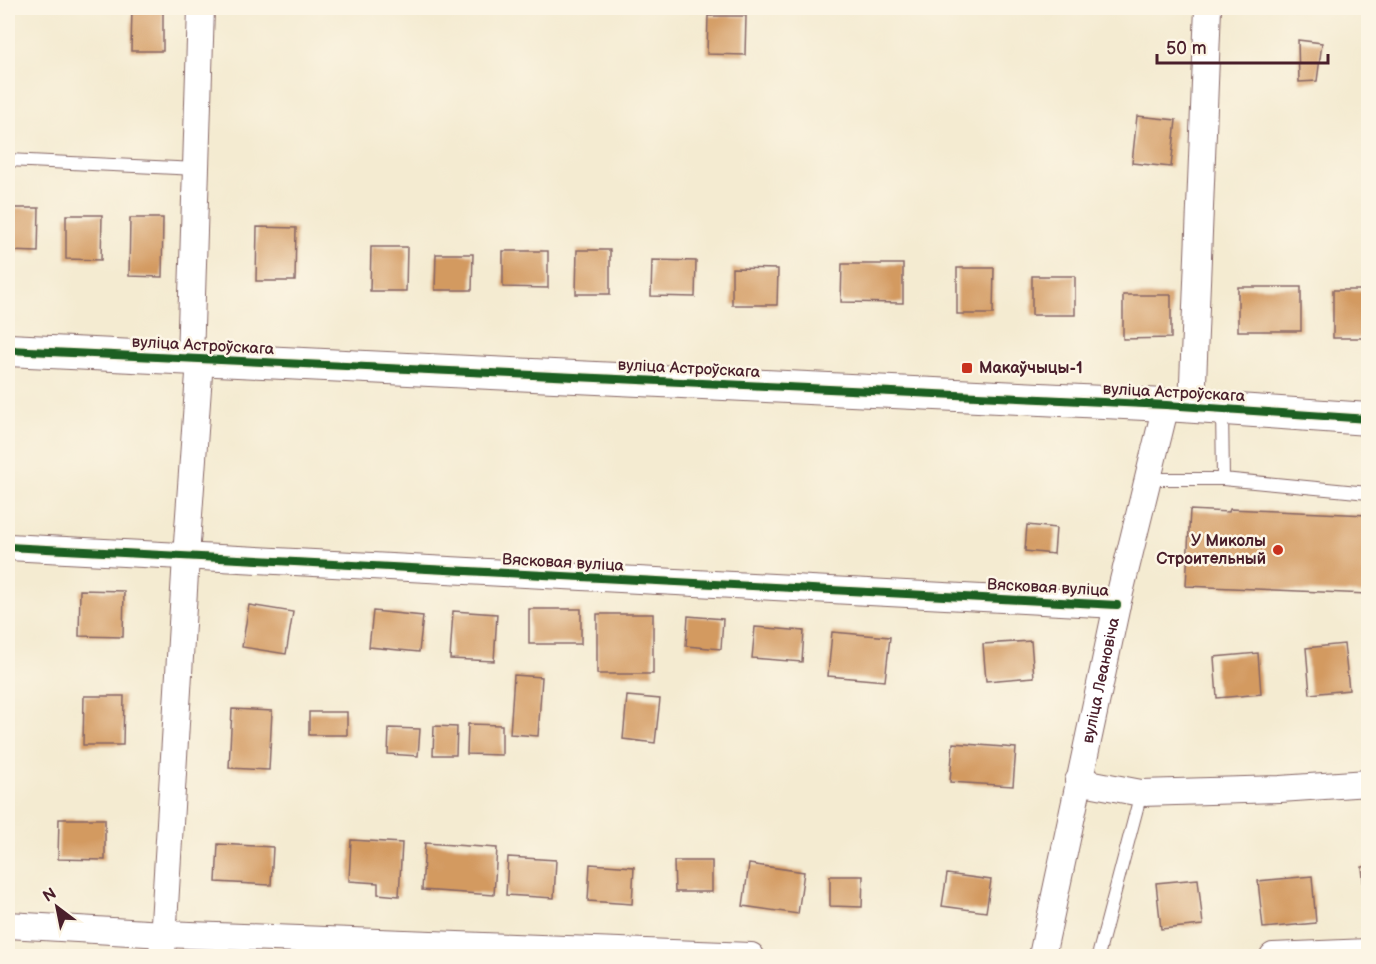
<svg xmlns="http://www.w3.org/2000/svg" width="1376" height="964" font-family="'Balsamiq Sans',sans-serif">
<rect width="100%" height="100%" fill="#fcf5e5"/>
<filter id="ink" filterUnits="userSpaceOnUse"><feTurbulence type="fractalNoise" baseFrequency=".0167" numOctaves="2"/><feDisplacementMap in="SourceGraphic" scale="12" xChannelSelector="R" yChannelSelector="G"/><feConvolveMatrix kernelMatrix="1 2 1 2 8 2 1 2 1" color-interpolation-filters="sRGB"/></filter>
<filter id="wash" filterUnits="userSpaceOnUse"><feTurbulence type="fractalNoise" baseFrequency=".008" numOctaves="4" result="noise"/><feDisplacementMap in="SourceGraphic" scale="24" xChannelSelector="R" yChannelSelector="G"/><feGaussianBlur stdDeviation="1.35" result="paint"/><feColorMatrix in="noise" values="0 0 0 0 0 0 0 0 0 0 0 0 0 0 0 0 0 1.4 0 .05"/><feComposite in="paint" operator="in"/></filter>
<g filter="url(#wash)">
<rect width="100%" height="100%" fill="#f4ebd1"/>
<g id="blocks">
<!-- building -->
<path fill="#d39a60" d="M132,8L163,9V51H131Z
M708,16H746L745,55L707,54Z
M1298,40L1322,43L1317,81L1299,82Z
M1137,116L1176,120L1171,167L1132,163Z
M8,208H39L38,252L8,251Z
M66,215H102L101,260L66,259Z
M130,218H163L162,277L129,276Z
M257,227L296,228L295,281H256Z
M371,247H407L406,291H370Z
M577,250H610V294H576Z
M503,251H548V288L503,287Z
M436,254H473L472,290H435Z
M652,260L696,261L695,297L651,296Z
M842,264H903V303L841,302Z
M732,268L778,269L777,305H732Z
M957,268H994L993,314H957Z
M1032,276H1075V315H1032Z
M1238,287H1301V331H1238Z
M1333,290H1368V338H1333Z
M1123,295H1171V338L1123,339Z
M1230,509L1368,515V594L1186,586L1190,510L1229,512Z
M1027,525L1056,528L1054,554L1025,551Z
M80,590L124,591L123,637L79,636Z
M249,605L293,612L286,654L242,647Z
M529,609H581V644H529Z
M373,611L423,616L419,652L369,647Z
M453,611L497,614L494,661L450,659Z
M597,614H653V674H597Z
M688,616L723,619L721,649L686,646Z
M755,627L804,631L802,662L752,658Z
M832,632L890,637L885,681L828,676Z
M1031,641L1034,677L986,681L983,644Z
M1344,644L1349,690L1310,694L1306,648Z
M1258,653L1261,694L1217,698L1214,657Z
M514,675L542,677L538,736L510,734Z
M84,696H124L123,745H83Z
M627,696L660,699L655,743L623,739Z
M232,709L272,711L269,770L229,768Z
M309,712H347V735H309Z
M468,724L502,725V755L467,754Z
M434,726L457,727L456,755H433Z
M389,728L420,729L418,756L388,754Z
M953,743L1016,748L1013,786L950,782Z
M59,819H105V860L58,859Z
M351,840L402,843L399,896L378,894V883L349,881Z
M425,843L497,848L494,895L422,890Z
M218,844L273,847L271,885L216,882Z
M508,857L556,860L554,898L506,895Z
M674,861H712V892H675Z
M590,864L634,867L632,904L588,901Z
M749,864L804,872L798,914L743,906Z
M1368,866V920H1367L1362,867Z
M947,874L991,880L986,912L942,906Z
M830,876H863L862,907L830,906Z
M1312,876L1316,923L1263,928L1258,881Z
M1198,879L1203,925L1161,929L1156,883Z"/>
</g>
</g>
<g filter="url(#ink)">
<use href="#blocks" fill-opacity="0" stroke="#866665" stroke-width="1.5"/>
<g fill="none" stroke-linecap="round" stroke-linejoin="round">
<defs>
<path id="service" d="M8,160L197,169
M1222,410L1223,479L1368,493
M1148,479H1223
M1098,956L1141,793"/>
<g id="minor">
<path d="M190,359L201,8"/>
<path d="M1192,407L1208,8"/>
<path d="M8,547L1117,605"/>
<path d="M1078,781L1141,793L1280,789L1368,783"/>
<path d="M8,925L164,934L751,956"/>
<path d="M162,956L186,557L200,360"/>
<path id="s1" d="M1042,956L1117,605L1166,405"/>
<path d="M1273,956L1368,952"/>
</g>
<path id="tertiary" d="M8,350L1166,405L1368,419"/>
</defs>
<!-- service casing -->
<use href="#service" stroke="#866665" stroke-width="14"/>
<!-- minor casing -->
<use href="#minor" stroke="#866665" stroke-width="28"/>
<!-- tertiary casing -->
<use href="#tertiary" stroke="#866665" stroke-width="34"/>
<!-- service -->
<use href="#service" stroke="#fff" stroke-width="12"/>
<!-- minor -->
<use href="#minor" stroke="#fff" stroke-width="26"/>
<!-- tertiary -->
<use href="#tertiary" stroke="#fff" stroke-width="32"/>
<defs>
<path id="cycleway" d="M8,350L1166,405L1368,419
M8,547L1117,605"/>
</defs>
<!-- cycleway casing -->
<use href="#cycleway" stroke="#fcf5e5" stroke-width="11"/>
<!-- cycleway -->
<use href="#cycleway" stroke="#1b5e20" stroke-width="8"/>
</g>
</g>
<!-- markers -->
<g fill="#c8321e" stroke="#fcf5e5" stroke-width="2">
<rect x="961" y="362" width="12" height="12" rx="3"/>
<circle cx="1278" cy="550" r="6"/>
</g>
<g text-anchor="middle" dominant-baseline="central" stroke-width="5" stroke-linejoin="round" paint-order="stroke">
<!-- street labels -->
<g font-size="16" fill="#4a1f2b" stroke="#fcf5e5">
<text transform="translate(203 346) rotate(3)">вуліца Астроўскага</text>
<text transform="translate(689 369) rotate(3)">вуліца Астроўскага</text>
<text transform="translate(1174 393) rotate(3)">вуліца Астроўскага</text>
<text transform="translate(563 563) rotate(3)">Вясковая вуліца</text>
<text transform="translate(1048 588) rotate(3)">Вясковая вуліца</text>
<text stroke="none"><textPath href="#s1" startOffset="282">вуліца Леановіча</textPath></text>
</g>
<!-- poi labels -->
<g font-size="16" font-weight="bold" fill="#4a1f2b" stroke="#fcf5e5" text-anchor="start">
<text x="979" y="368">Макаўчыцы-1</text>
<text x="1266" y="541" text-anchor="end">У Миколы<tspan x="1266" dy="18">Строительный</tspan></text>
</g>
</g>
<!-- margin -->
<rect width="1376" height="964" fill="none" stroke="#fcf5e5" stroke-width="30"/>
<!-- north arrow -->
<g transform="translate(57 907) rotate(328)" stroke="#fcf5e5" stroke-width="4.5" paint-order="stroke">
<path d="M0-4.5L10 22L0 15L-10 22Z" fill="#4a1f2b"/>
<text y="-9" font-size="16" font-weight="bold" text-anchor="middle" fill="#4a1f2b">N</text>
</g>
<!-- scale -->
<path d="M1157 54v9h171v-9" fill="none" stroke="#4a1f2b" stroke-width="3"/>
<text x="1166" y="54" font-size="18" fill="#4a1f2b" stroke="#fcf5e5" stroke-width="4.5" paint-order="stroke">50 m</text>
</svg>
